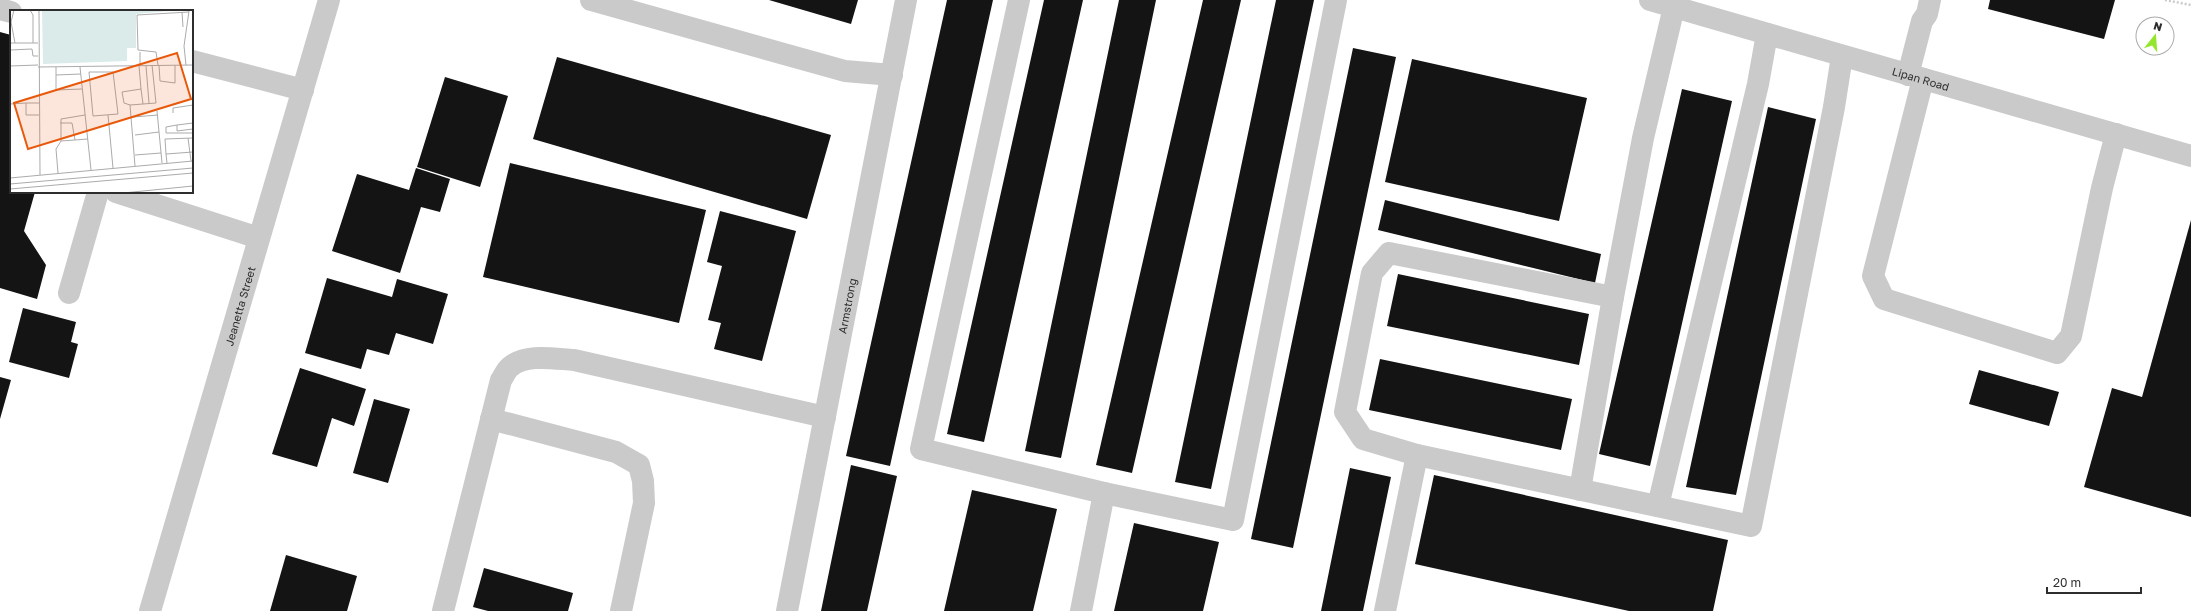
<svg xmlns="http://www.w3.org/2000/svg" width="2191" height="611" font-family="'Golos Text',sans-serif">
<rect width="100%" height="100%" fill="#fff"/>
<!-- building -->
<path fill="#141414" d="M769,0H858L851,24Z
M947,0H993L890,466L846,456Z
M1044,0H1083L984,442L947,434Z
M1119,0H1156L1061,458L1025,451Z
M1203,0H1241L1132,473L1096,465Z
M1276,0H1314L1211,489L1175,482Z
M1990,0H2115L2104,39L1988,9Z
M0,32L11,35V68L9,75H11V192H35L24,231L46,265L37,299L0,288Z
M1353,48L1396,57L1293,548L1251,539Z
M557,57L831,135L807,219L533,139Z
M1412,59L1587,98L1559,221L1385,182Z
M445,77L508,96L480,187L417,167Z
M1682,89L1732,101L1650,466L1599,454Z
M1768,107L1816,119L1736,495L1686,487Z
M510,163L706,210L679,323L483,277Z
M416,168L450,179L440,212L421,207L400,273L332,251L357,174L409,190Z
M1385,200L1601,254L1595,283L1378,230Z
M720,211L796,231L762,361L714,349L721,323L708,320L722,266L707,262Z
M2191,220V517L2084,487L2112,388L2142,397Z
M1398,274L1589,314L1579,365L1387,326Z
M327,278L392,297L397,279L448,294L433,344L396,333L389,355L367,349L361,369L305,353Z
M23,308L76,322L71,342L78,344L69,378L9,362Z
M1380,359L1572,399L1561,450L1369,410Z
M300,368L366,389L354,426L332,418L317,467L272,454Z
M1979,370L2059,392L2049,426L1969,404Z
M0,377L11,380L0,419Z
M374,399L410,409L388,483L353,473Z
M851,465L897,476L867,611H821Z
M1350,468L1391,477L1363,611H1321Z
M1434,475L1728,540L1713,611H1629L1415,564Z
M972,490L1057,509L1033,611H944Z
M1134,523L1219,542L1203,611H1114Z
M286,555L357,576L347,611H270Z
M484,568L573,593L568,611H488L473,607Z"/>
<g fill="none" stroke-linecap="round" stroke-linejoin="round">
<!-- path -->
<path stroke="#cacaca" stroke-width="2.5" stroke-dasharray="2 2" stroke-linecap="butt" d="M2165,0L2191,5"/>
<!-- minor -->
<g stroke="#cacaca" stroke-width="22">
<path d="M591,0L845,71L892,75"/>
<path d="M1019,0L921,449L1104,493L1233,520L1336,0"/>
<path id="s1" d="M1650,0L2191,156"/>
<path d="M0,9L11,12"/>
<path d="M192,61L303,90"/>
<path d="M1908,75L1922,21L1927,14L1930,0"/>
<path d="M1923,79L1873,276L1884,299L2057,353L2071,336L2102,188L2116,134"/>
<path d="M116,192L259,238"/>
<path d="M69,293L98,192"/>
<path d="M491,419L616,452L639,465L643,481L644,503L621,611"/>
<path d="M1417,455L1751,526L1834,107L1842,56"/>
<path d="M1580,490L1613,297"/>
<path d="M1658,506L1758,84L1767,34"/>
<path id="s2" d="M150,611L329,0"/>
<path d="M443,611L501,380C504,376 506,370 510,367C526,353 555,359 574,360L825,417"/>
<path id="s3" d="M787,611L906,0"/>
<path d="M1081,611L1104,493"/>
<path d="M1385,611L1417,455L1363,439L1345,412L1372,273L1389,253L1613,297L1643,138L1674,7"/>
</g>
</g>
<g text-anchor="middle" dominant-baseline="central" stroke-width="4" stroke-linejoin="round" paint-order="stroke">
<!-- street labels -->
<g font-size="11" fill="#2d2d2d" stroke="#fff">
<text stroke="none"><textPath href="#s1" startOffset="282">Lipan Road</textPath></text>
<text stroke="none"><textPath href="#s2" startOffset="318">Jeanetta Street</textPath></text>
<text stroke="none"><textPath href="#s3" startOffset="311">Armstrong</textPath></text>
</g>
</g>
<!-- overview -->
<g transform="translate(10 10)">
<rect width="183" height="183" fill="#fff"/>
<path d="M32,0H159V1L126,4V38H117V51L33,54Z" fill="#daebea"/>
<path fill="none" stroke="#ababab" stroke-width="1" d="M4,0L1,12L5,33M20,0L23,5V33M29,0L30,165M172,2L173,17M0,33H28M0,40L22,39L23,46H28M148,55L146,42L128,40L127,5L179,2M149,55L150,71L165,73V55M176,55L174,36L179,1M183,55V71M0,56L28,55M130,56V42M136,56L139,93M28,57L183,55M46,57V80L72,79M70,57L81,160M79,62H103L108,104L83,106ZM46,65L71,64M131,79L133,94M16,93H29M0,94L16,93V105H29M120,95L146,93L142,55M147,101L152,153M163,103V98L183,95M75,105L51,109V131L78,129M98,105L103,158M123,107L148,105M50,113H62L65,130M167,121V115L183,113M167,121L183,119M167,123H156V117L167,115M167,123H183M125,125L149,122M178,128L181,151M156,144L155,129L183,128M125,145L151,143M157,153L156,144L183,142M125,156L120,95L114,93L112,82L131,79L129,56M48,163L46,139L51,131M0,168L183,151M0,174L183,158M0,179L183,163M113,183L183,176"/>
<path fill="#e8590c" fill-opacity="0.15" stroke="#e8590c" stroke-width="2" d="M167,43L181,89L18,139L4,93Z"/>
<rect width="183" height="183" fill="none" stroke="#2d2d2d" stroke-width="2"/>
</g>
<!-- north arrow -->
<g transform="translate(2155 36) rotate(17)"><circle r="19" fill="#ffffff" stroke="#ababab"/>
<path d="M0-3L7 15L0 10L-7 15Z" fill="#94e62c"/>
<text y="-6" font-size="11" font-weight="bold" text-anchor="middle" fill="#2d2d2d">N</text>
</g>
<!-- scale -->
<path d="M2047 587v6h94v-6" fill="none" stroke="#2d2d2d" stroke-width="2"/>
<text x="2053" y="587" font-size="12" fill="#2d2d2d" stroke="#ffffff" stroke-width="3" paint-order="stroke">20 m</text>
</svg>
